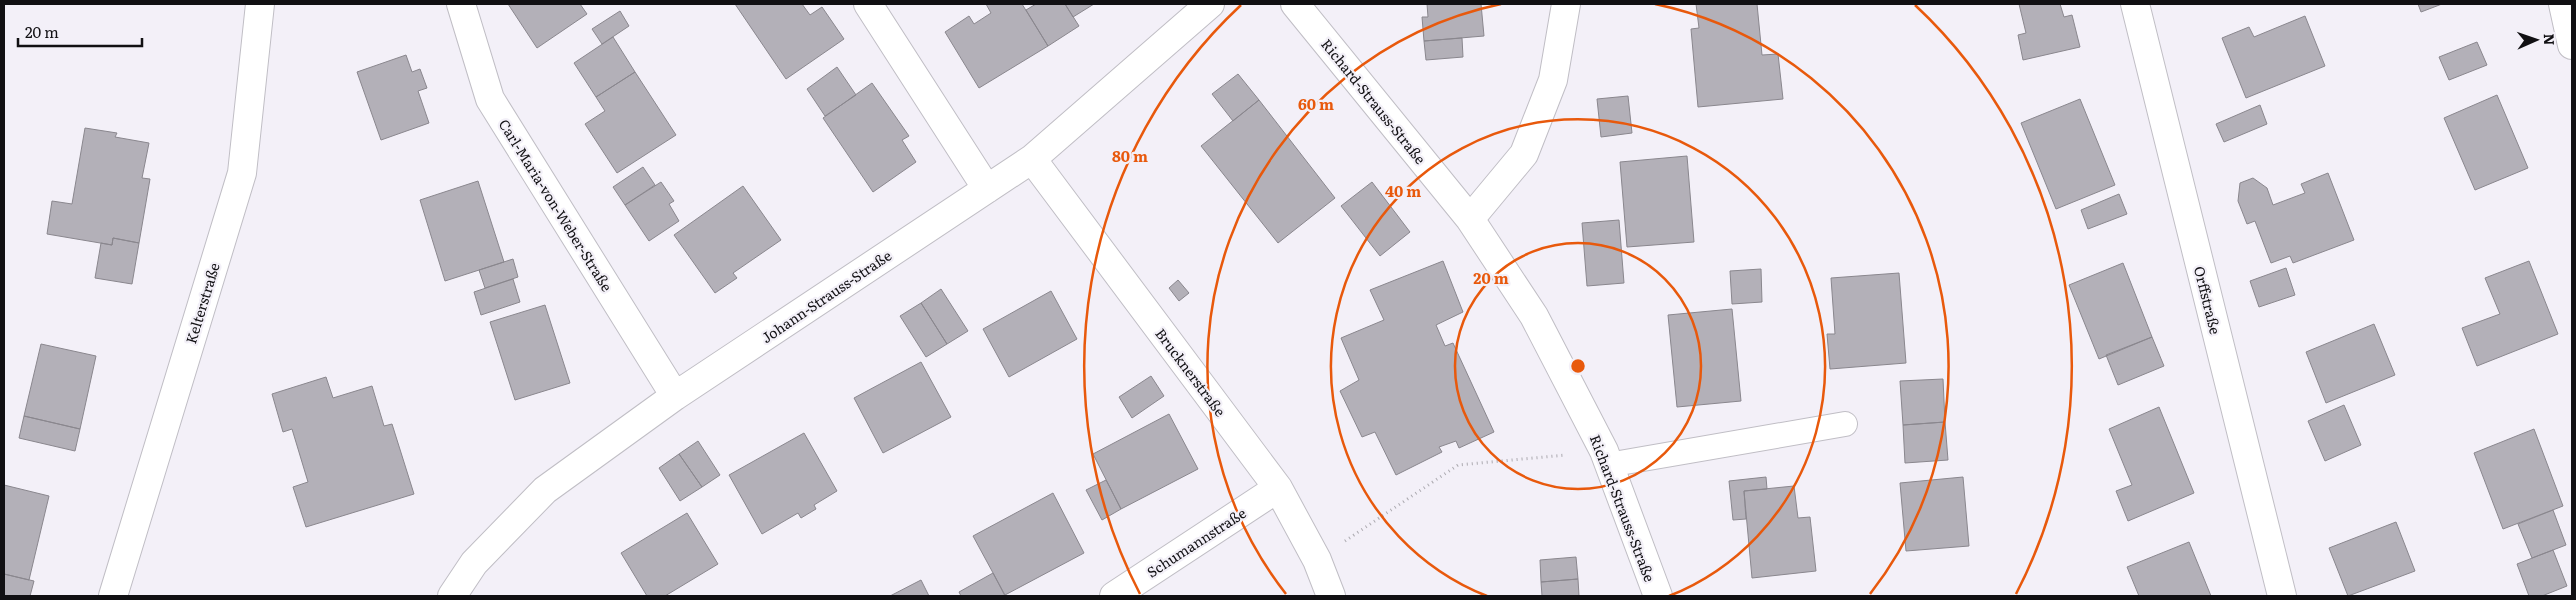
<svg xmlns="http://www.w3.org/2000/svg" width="2576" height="600" font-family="Literata,serif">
<rect width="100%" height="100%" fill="#f3f0f8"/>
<!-- building -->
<path fill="#b3b0b8" stroke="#8a878e" d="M508,4H580L587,14L537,48Z
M735,4H802L810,15L822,7L844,39L786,79Z
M986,4H1022L1048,46L979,88L945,32L969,16L974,24L991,13Z
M1036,4H1065L1079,26L1048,46L1026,10Z
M1065,4H1094L1073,17Z
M1427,4H1481L1484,36L1424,41L1422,17H1428Z
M1696,4H1757L1762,55L1778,54L1783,99L1698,107L1691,29L1699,28Z
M2019,4H2060L2064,17L2072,15L2080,47L2023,60L2018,35L2026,33Z
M2418,4H2442L2421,12Z
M620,11L629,26L602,44L592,29Z
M2305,16L2325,66L2246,98L2222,38L2249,27L2254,37Z
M613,37L635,72L596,97L574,63Z
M1462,38L1463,57L1426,60L1424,41Z
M2477,42L2487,65L2449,80L2439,57Z
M406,55L412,72L420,69L427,88L418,91L429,123L381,140L357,72Z
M837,67L856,95L825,116L807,89Z
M635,72L676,135L617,173L585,124L605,111L596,97Z
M1238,74L1259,100L1233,121L1212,94Z
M872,83L909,136L902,140L916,162L873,192L823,118Z
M2497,95L2528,168L2475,190L2444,118Z
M1628,96L1632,133L1601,137L1597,99Z
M2080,99L2115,185L2056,209L2021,123Z
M1259,100L1335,198L1278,243L1201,146Z
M2260,105L2267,124L2224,142L2216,124Z
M85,128L117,133L115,137L149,143L142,178L150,179L139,243L113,238L112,245L47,234L52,201L72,204Z
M1687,156L1694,242L1627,247L1620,162Z
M643,167L655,185L625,205L613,187Z
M2328,173L2354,240L2293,263L2290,256L2271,263L2255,221L2247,224L2238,201L2240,183L2253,178L2267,188L2273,205L2305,193L2301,184Z
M478,181L504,262L445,281L420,200Z
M661,182L674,201L669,204L679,221L649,241L625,205Z
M1372,182L1410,232L1380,256L1341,206Z
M743,186L781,240L733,273L737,278L715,293L674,235Z
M2119,194L2127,214L2088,229L2081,210Z
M1619,220L1624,283L1587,286L1582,223Z
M113,238L139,243L132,284L95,278L101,243L112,245Z
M513,259L518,277L485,288L479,270Z
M1443,261L1463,312L1436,325L1445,346L1453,343L1494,432L1459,448L1456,441L1439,447L1442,452L1396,475L1375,432L1362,437L1340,391L1359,380L1341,338L1384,320L1370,290Z
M2529,261L2558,334L2477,366L2462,328L2500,314L2485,278Z
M2123,263L2152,337L2099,359L2069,285Z
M2286,268L2295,295L2259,307L2250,281Z
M1761,269L1762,302L1732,304L1730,271Z
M1899,273L1906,363L1830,369L1827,334H1835L1831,278Z
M513,279L520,302L481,315L474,292Z
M1178,280L1189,293L1179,301L1169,288Z
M941,289L968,331L947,344L921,303Z
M1051,291L1077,339L1009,377L983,329Z
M921,303L947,344L926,357L900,316Z
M545,305L570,383L515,400L490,322Z
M1732,309L1741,401L1677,407L1668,315Z
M2374,324L2395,375L2326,403L2306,352Z
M2152,337L2164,366L2118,385L2106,355Z
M41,344L96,356L80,429L24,416Z
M921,362L951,417L883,453L854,398Z
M1151,376L1164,396L1132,418L1119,397Z
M326,377L333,398L372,386L384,426L392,424L414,494L306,527L293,487L308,482L292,429L283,432L272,394Z
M1943,379L1945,422L1903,425L1900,381Z
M2344,405L2361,445L2325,461L2308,421Z
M2159,407L2194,493L2128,521L2116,491L2132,485L2109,429Z
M1169,414L1198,469L1121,509L1093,454Z
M24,416L80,429L75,451L19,438Z
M1945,422L1948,460L1905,463L1903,425Z
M2534,429L2563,506L2503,529L2474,453Z
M804,433L837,491L814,505L816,509L801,518L798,513L762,534L729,475Z
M698,441L720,475L702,487L679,454Z
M679,454L702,487L680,501L659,468Z
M1766,477L1767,489L1744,491L1746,519L1733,520L1729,481Z
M1963,477L1969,546L1906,551L1900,483Z
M1106,480L1121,509L1102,520L1086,490Z
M4,485L49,496L29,580L4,574Z
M1794,486L1798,518L1810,517L1816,571L1752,578L1744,491Z
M1053,493L1084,553L1005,595L973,536Z
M2553,510L2566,545L2532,558L2518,524Z
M687,513L718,564L665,596H647L621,553Z
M2396,522L2415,571L2348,596L2329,548Z
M2189,542L2211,596H2139L2127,567Z
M2553,550L2567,586L2542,596H2529L2517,564Z
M1576,557L1578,579L1541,582L1540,560Z
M993,573L1005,596H961L959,592Z
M4,574L34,581L30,596H4Z
M1578,579L1579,596H1542L1541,582Z
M921,580L929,596H890Z"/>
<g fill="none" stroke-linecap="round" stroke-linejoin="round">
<defs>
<path id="service" d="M1608,465L1845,424"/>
<path id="minor" d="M461,4L490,99L675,396
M868,4L987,189
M1295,4L1470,219L1534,316L1604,451L1658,596
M2135,4L2282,596
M2563,4L2572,45
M1032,159L1278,488L1317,560L1331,596
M1470,219L1524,154L1553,80L1566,4
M113,596L242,173L260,4
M452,596L474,563L545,490L675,396L1032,159L1210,4
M1114,596L1278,488"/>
</defs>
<!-- service casing -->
<use href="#service" stroke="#c0bec5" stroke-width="26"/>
<!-- minor casing -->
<use href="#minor" stroke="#c0bec5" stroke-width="30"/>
<!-- path -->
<path stroke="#acaab0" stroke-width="3" stroke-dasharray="1 4" stroke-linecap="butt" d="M1345,541L1458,465L1566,455"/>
<!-- service -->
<use href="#service" stroke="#fff" stroke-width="24"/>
<!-- minor -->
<use href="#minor" stroke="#fff" stroke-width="28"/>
</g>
<!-- distance rings -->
<g fill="none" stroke="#e8590c" stroke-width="2.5">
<circle cx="1578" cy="366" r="123"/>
<path d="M1487 596A247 247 0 1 1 1669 596"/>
<path d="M1286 594A370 370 0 0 1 1501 4M1655 4A370 370 0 0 1 1870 594"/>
<path d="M1140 594A494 494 0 0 1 1241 5M1915 5A494 494 0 0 1 2016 594"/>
</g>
<g text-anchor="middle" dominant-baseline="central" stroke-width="4.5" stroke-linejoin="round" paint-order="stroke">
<!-- street labels -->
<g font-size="14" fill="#111013" stroke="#f3f0f8">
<text transform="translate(1374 101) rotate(51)">Richard-Strauss-Straße</text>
<text transform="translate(556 205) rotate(58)">Carl-Maria-von-Weber-Straße</text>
<text transform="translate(826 296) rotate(-34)">Johann-Strauss-Straße</text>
<text transform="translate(2208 300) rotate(76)">Orffstraße</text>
<text transform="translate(202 303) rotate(-73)">Kelterstraße</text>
<text transform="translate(1191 372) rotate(53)">Brucknerstraße</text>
<text transform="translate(1623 508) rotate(69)">Richard-Strauss-Straße</text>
<text transform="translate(1196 542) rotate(-33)">Schumannstraße</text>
</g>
</g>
<circle cx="1578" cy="366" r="8" fill="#e8590c" stroke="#f3f0f8" stroke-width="2.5"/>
<g font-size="15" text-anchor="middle" font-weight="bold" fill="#e8590c" stroke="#f3f0f8" stroke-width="4.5" stroke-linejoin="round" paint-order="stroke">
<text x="1316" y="110">60 m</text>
<text x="1130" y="162">80 m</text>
<text x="1403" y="197">40 m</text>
<text x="1491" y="284">20 m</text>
</g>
<!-- border -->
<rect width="2576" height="600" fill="none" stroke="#111013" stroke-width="10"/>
<!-- north arrow -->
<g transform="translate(2536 40) rotate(88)" stroke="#f3f0f8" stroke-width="4" paint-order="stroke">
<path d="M0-4L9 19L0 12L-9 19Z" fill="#111013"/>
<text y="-8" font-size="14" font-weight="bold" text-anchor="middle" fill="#111013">N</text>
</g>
<!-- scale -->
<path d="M18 38v8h124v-8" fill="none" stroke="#111013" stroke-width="2.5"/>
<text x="25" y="38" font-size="15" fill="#111013" stroke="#f3f0f8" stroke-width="4" paint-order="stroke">20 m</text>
</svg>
